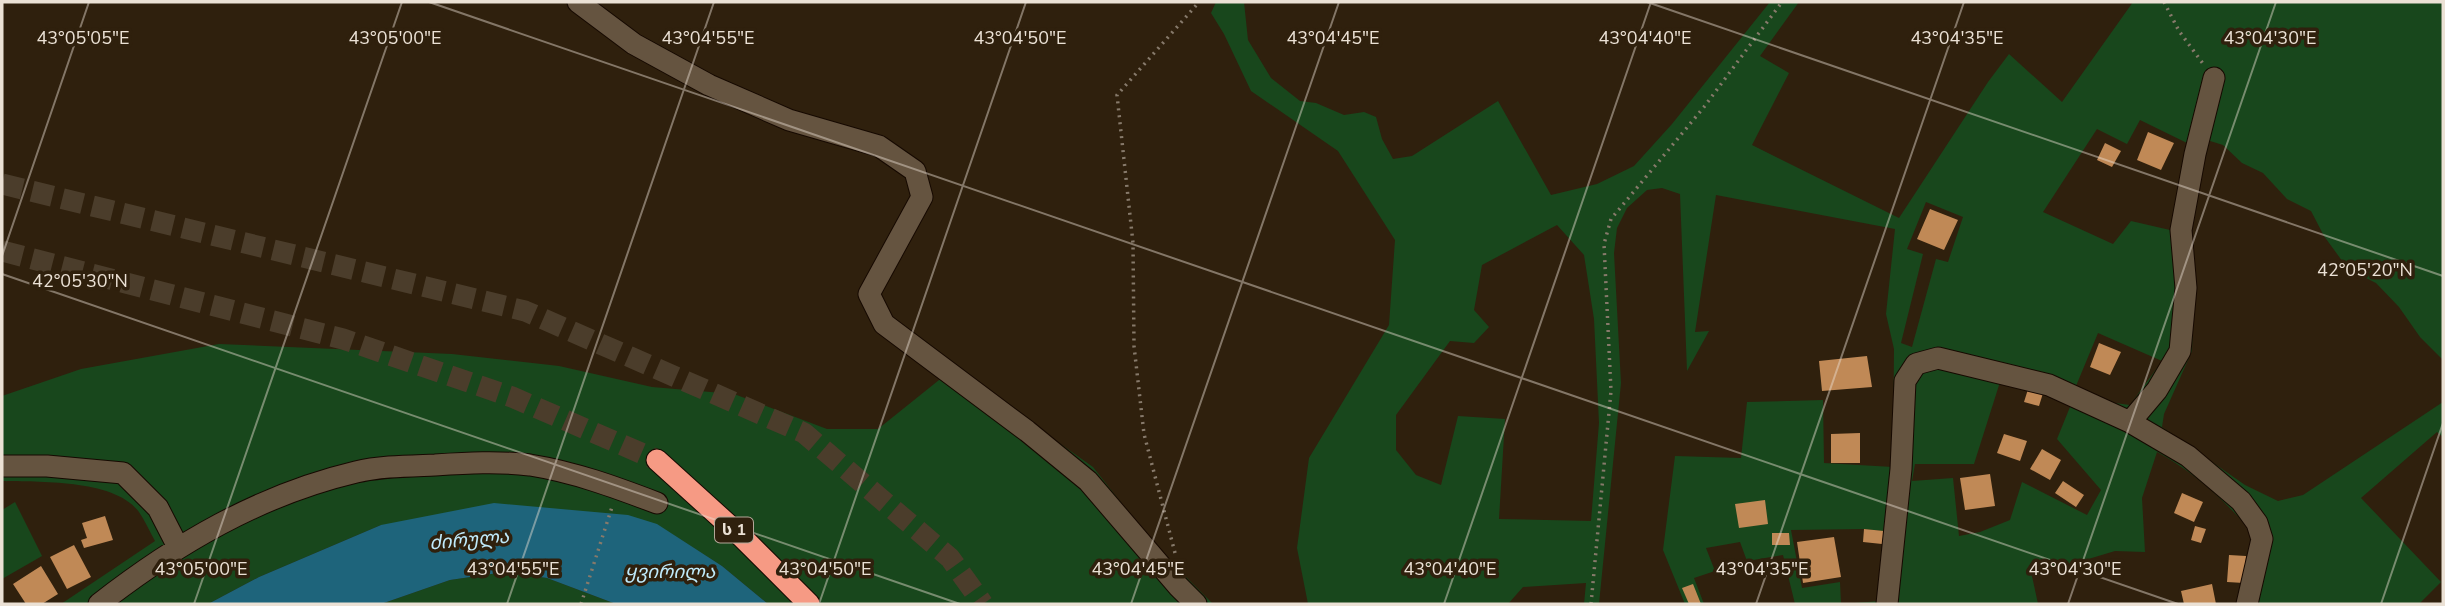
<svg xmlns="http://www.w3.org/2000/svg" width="2445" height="606" font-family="'Nunito Sans','Noto Sans Georgian',sans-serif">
<rect width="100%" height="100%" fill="#2f200d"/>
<!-- green -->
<path fill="#18471c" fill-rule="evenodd" d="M1216,2H1244L1248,40L1271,78L1300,101L1316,103L1344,115L1364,112L1376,117L1382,139L1393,159L1412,156L1498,101L1551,195L1597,184L1634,166L1672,124L1770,2H1799L1760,56L1789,73L1752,145L1899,218L1988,82L2009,54L2062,102L2133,2H2443V360L2420,337L2399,307L2376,283L2348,269L2324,236L2311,211L2287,199L2263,173L2242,163L2223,145L2207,140L2191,223L2194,286L2192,351L2164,414L2162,427L2245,485L2278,501L2303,495L2443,402V437L2437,432L2361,498L2441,582L2419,604H2239L2254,535C2227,502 2194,472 2157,452L2142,498L2145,552L2115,551L2032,576L2038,604H1795L1783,555L1747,561L1740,542L1706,548L1715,571L1694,578L1704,604H1685L1663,550L1675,456L1741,458L1747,402L1823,400L1824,463L1893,467L1894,349L1886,314L1895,229L1716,195L1695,332L1709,331L1687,371L1680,194L1662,188L1647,190L1627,208L1617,228L1614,253L1621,383L1599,604H1584L1586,583L1523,587L1508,604H1308L1297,548L1309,458L1389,325L1395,240L1338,151L1251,91L1224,34L1211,13ZM2140,120L2187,143L2170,230L2131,221L2113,244L2043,212L2097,129L2127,144ZM1926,202L1963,217L1948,262L1936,259L1912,347L1901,343L1923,254L1907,249ZM1557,225L1584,255L1594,319L1599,423L1591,521L1499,519L1505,419L1458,416L1441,485L1416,475L1396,450V415L1450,341L1474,343L1489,327L1474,310L1482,265ZM2098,333L2162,361L2130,405L2115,403L2076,386ZM2000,382L2072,402L2057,439L2101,490L2087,515L2022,482L2010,520L1980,532L1959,536L1953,478L1912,481L1915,464H1974ZM1864,529L1883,531L1880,601L1841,604L1840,582L1802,588L1791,530Z
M219,344L452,354L559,366L652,387L734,394L827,429H878L954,368L1093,467L1156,547L1213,604H768L722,566L656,524L381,525L259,577L208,604H61L155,541C150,532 145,521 139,512C115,479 39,482 2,481V396L81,369Z
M15,502L42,556L2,579V510Z
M505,572L547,578L616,604H381L450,580Z"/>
<!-- water -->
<path fill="#1e647b" d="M494,503L628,515L657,524L722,566L768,604H616L547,578L505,572L450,580L381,604H208L259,577L381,525Z"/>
<!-- building -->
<path fill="#c08956" d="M2148,132L2174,143L2161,170L2137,160Z
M2105,143L2121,151L2112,167L2097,160Z
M1930,209L1958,220L1944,250L1917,239Z
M2099,343L2121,352L2110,375L2090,367Z
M1867,356L1872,387L1822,391L1819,361Z
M2029,386L2044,390L2039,406L2024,402Z
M1860,433V463H1831V434Z
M2004,434L2027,441L2020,461L1997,453Z
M2042,449L2061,460L2050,480L2030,469Z
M1990,474L1995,506L1965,510L1960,478Z
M2063,481L2084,495L2076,507L2055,493Z
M2182,493L2203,502L2194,522L2174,513Z
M1765,500L1768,524L1739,528L1735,504Z
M105,516L113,540L84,548L81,540L87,538L82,523Z
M2195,526L2206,529L2201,543L2191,540Z
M1864,529L1884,531L1882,544L1863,542Z
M1772,533H1789L1790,545H1772Z
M1834,537L1841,577L1803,583L1797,542Z
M74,545L91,577L67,589L50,557Z
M2229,555L2246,556L2244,583L2227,582Z
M41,566L58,594L42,604H26L13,584Z
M1693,584L1701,604H1689L1682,588Z
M2212,584L2216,604H2184L2181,591Z"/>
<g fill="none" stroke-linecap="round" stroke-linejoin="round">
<!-- highway-tunnel -->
<path stroke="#4b3d2b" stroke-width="21" stroke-dasharray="21 10" stroke-linecap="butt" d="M2,184L525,311L804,433L950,558L983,604
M2,251L343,339L512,397L657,460"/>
<defs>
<path id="minor" d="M578,2L634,44L709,85L789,120L879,146L915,171L922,197L869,294L884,324L1027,431L1088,481L1178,586L1196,604
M2130,422L2157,390L2180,351L2186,288L2181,230L2195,154L2214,78
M2,466H47L123,473L158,508L178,547
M99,604C176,544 259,495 356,472C381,466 409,466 435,465C466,463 499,461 530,465C574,472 615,487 657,503
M1887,604L1901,469L1905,381L1916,364L1938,358L2049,385L2130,422L2188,456L2241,501L2257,523L2262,539L2247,604"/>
<path id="highway" d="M657,460L743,538L809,604"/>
</defs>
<!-- minor casing -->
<use href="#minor" stroke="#160900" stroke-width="23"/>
<!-- highway casing -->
<use href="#highway" stroke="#160900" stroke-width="23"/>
<!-- path -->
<path stroke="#877a6b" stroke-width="3.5" stroke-dasharray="2 5" stroke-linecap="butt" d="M2164,2L2179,31L2204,65
M1175,553L1144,434L1134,346L1133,243L1117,95L1199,2
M581,604L612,507
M1591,604L1611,391L1604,244L1611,219L1704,107L1782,2"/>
<!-- minor -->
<use href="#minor" stroke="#655440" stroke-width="21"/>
<!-- highway -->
<use href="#highway" stroke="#f69a84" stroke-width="21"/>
</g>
<!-- ticks -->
<path fill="none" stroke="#ebe1d5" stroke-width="2" stroke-opacity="0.45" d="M429,2L2178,604M1647,2L2443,276M2,256L89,2M2,274L960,604M194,604L402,2M507,604L714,2M819,604L1026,2M1131,604L1339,2M1444,604L1651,2M1756,604L1964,2M2068,604L2276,2M2381,604L2443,423"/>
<g text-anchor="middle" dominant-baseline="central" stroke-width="7" stroke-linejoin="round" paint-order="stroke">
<!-- shield labels -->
<rect fill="#2f200d" stroke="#b3a799" stroke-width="2" x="715" y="517.5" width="38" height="25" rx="5"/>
<g font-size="16" font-weight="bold" fill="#ebe1d5">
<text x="734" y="530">ს 1</text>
</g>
<!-- water labels -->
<g font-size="19" font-style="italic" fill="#bfeafb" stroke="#2f200d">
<text transform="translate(469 540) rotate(-5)">ძირულა</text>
<text x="670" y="572">ყვირილა</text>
</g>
</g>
<g font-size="18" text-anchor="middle" fill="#ebe1d5" stroke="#2f200d" stroke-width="7" stroke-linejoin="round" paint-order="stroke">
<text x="395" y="44">43°05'00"E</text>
<text x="708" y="44">43°04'55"E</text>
<text x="1333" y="44">43°04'45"E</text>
<text x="1645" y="44">43°04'40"E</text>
<text x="2270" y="44">43°04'30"E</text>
<text x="83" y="44">43°05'05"E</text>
<text x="1020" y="44">43°04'50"E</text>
<text x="1957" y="44">43°04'35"E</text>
<text x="2365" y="276">42°05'20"N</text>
<text x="80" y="287">42°05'30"N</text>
<text x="201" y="575">43°05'00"E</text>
<text x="513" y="575">43°04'55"E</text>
<text x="825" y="575">43°04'50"E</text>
<text x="1138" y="575">43°04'45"E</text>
<text x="1450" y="575">43°04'40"E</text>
<text x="1762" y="575">43°04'35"E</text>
<text x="2075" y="575">43°04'30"E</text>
</g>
<!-- border -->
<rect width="2445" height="606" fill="none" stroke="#ebe1d5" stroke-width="7"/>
</svg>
